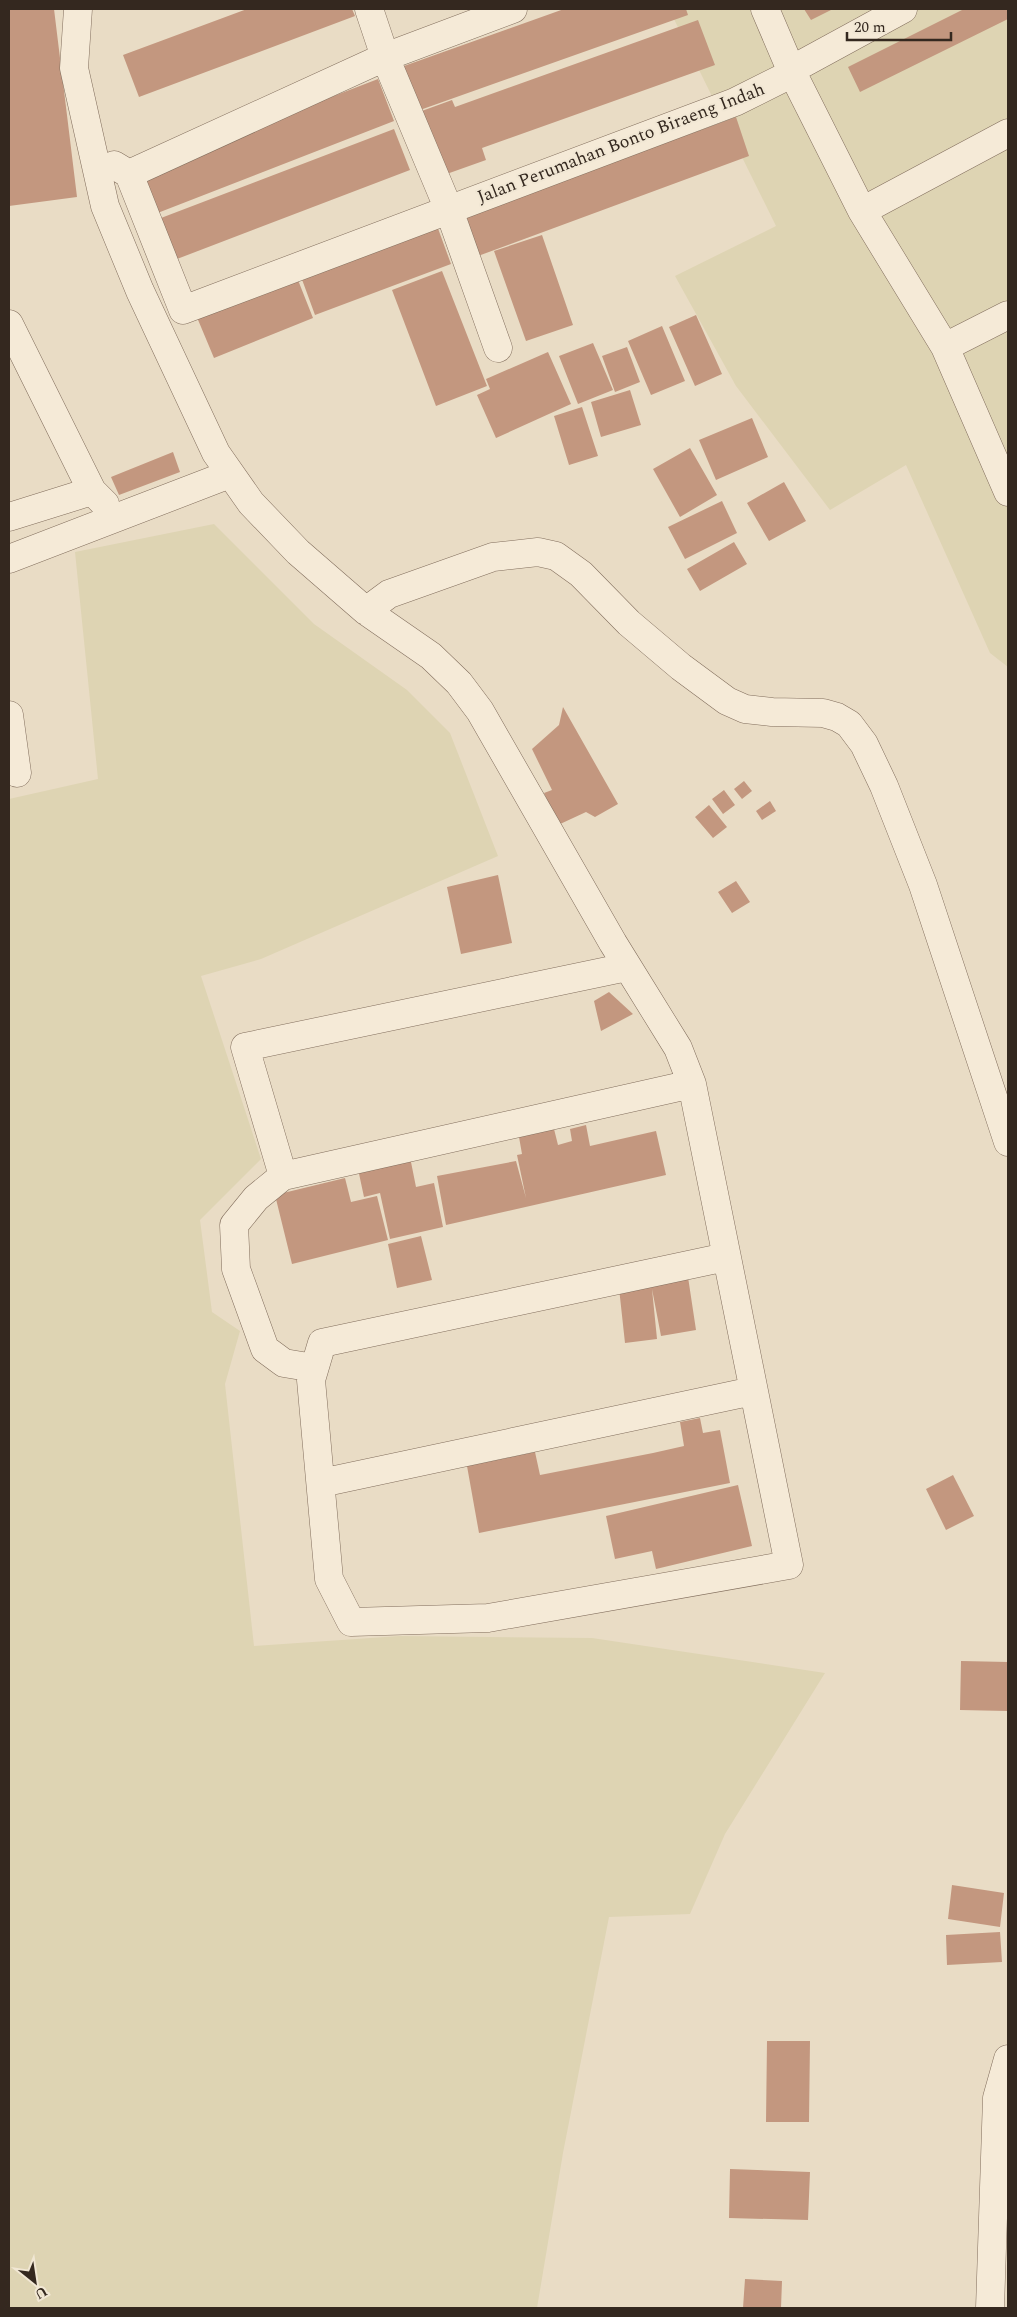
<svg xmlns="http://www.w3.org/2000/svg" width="1017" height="2317" font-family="Spectral,serif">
<rect width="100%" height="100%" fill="#e9dcc5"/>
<!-- farmland -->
<path fill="#ded4b3" d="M669,9H1008V667L990,653L906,465L830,510L736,386L675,276L776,226Z
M214,524L314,624L407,690L450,733L498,856L261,959L201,976L261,1159L200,1220L212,1312L240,1331L225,1384L254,1646L400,1636L592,1638L825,1673L725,1834L690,1914L609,1917L563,2153L537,2308H9V799L98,779L75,552Z"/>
<!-- building -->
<path fill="#c3977f" d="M9,9H54L77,197L9,206Z
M247,9H352L355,16L139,97L123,55Z
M564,9H686L688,15L420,110L404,66Z
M804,9H833L811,20Z
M964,9H1008V19L860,92L848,67Z
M698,20L715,65L482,148L486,160L441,176L419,112L452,100L455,107Z
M378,79L394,121L155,214L139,171Z
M736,117L749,156L478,256L464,217Z
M394,129L410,170L177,259L161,218Z
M436,223L451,264L315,315L300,274Z
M542,235L573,325L526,341L494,251Z
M442,271L487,386L436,406L392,290Z
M296,275L313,318L214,358L196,315Z
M696,315L722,374L695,386L669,327Z
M662,326L685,381L651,395L628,341Z
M593,343L613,390L578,404L559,356Z
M627,347L640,382L615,392L602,356Z
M548,352L571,404L496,438L477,395L490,389L486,379Z
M630,390L641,425L601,437L591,402Z
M582,407L598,456L569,465L554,416Z
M752,418L768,457L716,480L699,440Z
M690,448L717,495L680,517L653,469Z
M173,452L180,472L119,495L111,477Z
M784,482L806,521L769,541L747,503Z
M722,501L737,533L685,559L668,527Z
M734,542L747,564L700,591L687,569Z
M563,707L618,804L595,817L586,812L558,825L544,793L552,790L532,749L559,725Z
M744,781L752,791L742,799L734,789Z
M724,790L735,805L723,814L712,799Z
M770,801L776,811L762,820L756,811Z
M709,805L727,827L713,838L695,817Z
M498,875L512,943L461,954L447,887Z
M736,881L750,902L732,913L718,892Z
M609,992L633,1014L601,1031L594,1001Z
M586,1125L590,1146L656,1131L666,1175L446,1225L437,1176L516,1161L526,1198L517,1155L522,1154L519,1137L554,1129L558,1145L572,1141L570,1129Z
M410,1157L416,1187L434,1183L443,1227L390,1239L380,1193L364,1197L358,1169Z
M345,1178L351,1202L377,1196L388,1240L292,1264L275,1195Z
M421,1236L432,1280L397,1288L388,1244Z
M688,1277L696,1330L661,1336L652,1289L657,1339L625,1343L619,1288Z
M700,1418L703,1433L720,1430L730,1483L479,1533L467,1466L535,1452L540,1475L653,1453L684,1446L680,1422Z
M953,1475L974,1516L946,1530L926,1489Z
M738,1485L752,1546L656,1569L652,1551L615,1559L606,1516Z
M961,1661L1008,1662V1711L960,1710Z
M952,1885L1004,1893L1000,1927L948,1919Z
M1000,1932L1002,1962L947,1965L946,1935Z
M767,2041H810L809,2122H766Z
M730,2169L810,2172L808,2220L729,2218Z
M745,2279L782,2281L781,2308H743Z"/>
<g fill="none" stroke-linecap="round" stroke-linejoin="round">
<defs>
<path id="minor" d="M78,9L74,68L105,206L140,291L216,453L251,503L298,552L366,611L431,656L459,683L480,711L613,943L678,1048L692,1084L283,1176
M369,9L385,57L449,210L498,348
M765,9L791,70L862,211L945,347L1008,492
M791,70L903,9
M114,165L129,174L385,57L513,9
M129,174L183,310L735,102L793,73
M862,211L1008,133
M9,324L92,491
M945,347L1008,315
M9,517L92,491L105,504
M9,559L230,474
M366,611L389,594L493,557L538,552L556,556L581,574L629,623L681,667L727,701L745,709L772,712L823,713L837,717L849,724L864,744L884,786L923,885L1008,1142
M9,715L17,773
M692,1084L789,1565L488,1618L351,1622L329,1579L311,1380L322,1343L726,1257
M314,1368L284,1363L265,1349L236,1269L234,1225L256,1198L283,1176L245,1047L627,967
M321,1483L753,1391
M990,2308L997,2098L1008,2059"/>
</defs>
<!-- minor casing -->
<use href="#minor" stroke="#826e5d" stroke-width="29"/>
<!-- minor -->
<use href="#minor" stroke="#f5ead7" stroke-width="28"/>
</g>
<g text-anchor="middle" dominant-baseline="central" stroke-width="4" stroke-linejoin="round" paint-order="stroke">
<!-- street labels -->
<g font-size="18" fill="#34281f" stroke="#f1e7d4">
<text transform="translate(621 143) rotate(-21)">Jalan Perumahan Bonto Biraeng Indah</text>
</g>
</g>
<!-- border -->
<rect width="1017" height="2317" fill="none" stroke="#34281f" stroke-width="20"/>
<!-- north arrow -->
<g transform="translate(35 2282) rotate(150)" stroke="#f1e7d4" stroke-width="4" paint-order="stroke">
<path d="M0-4L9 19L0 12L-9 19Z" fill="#34281f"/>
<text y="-8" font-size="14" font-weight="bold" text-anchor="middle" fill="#34281f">U</text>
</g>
<!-- scale -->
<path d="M847 32v8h104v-8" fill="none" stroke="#34281f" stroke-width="2.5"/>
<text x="854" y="32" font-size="15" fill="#34281f" stroke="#f1e7d4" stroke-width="4" paint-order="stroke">20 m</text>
</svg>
